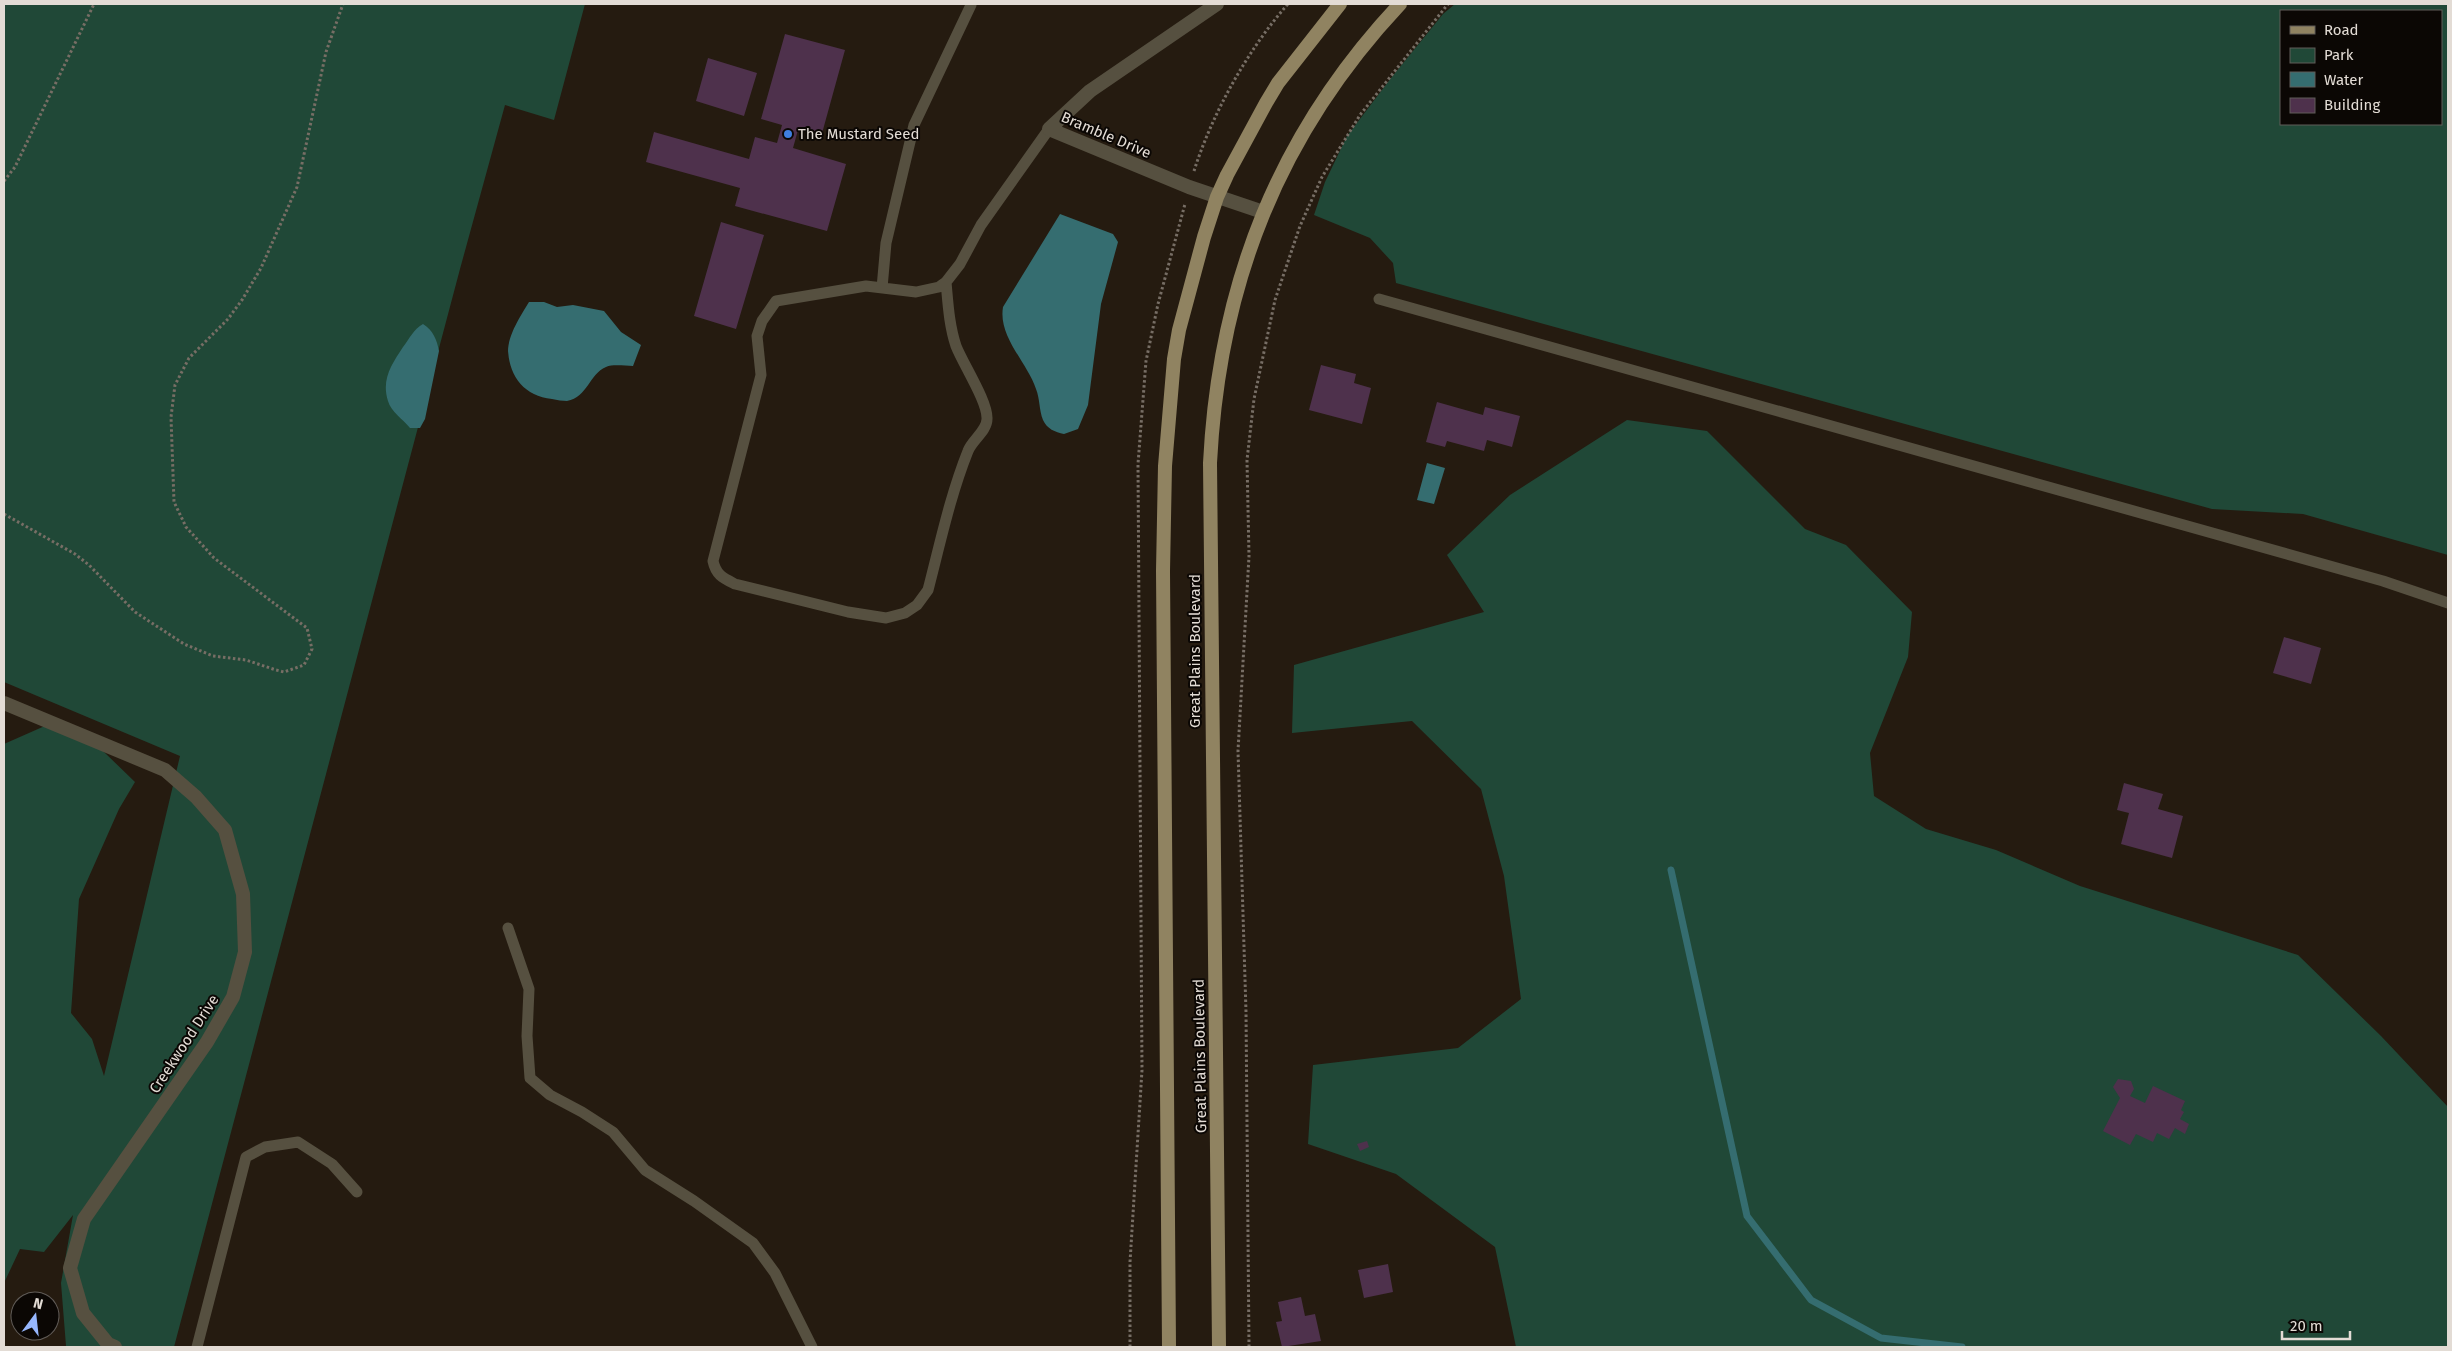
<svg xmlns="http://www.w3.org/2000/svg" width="2452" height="1351" font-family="'Fira Sans',sans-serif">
<rect width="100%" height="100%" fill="#251b10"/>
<!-- green -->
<path fill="#204837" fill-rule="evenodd" d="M4,4H585L554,120L505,105L460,269L174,1347L66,1346L61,1283L73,1215L44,1252L20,1249L4,1283V744L47,725L103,751L135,782L119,809L79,899L71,1013L92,1039L104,1076L180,756L4,682Z
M1455,4H2448V555L2303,514L2212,509L1396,283L1393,263L1370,238L1314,215L1325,182L1347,136L1391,78L1443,14ZM2281,11H2441V124H2281Z
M1627,420L1707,431L1805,529L1846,545L1912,612L1908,657L1870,753L1874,796L1926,829L1996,850L2080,886L2298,955L2381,1036L2448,1107V1347H1516L1495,1247L1396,1174L1308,1144L1313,1065L1458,1048L1521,999L1504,876L1481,789L1412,721L1292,733L1294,665L1484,612L1447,555L1510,495Z"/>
<!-- water -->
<path fill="#356d70" d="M1060,214L1113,234L1118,242L1101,304L1088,405L1078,429L1064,434C1055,432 1047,429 1043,420C1039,410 1040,399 1036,389C1027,362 998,337 1003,307Z
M529,302H544L557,307L573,305L604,311L621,332L641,345L633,366C625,366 613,364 606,367C589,374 588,397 567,401C563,401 557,400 552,399C525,396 510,378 508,351C508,335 521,315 529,302Z
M423,324C433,330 437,340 439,351L425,419L420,428H410C403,419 391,412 388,401C381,379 392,364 403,347C410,338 413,330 423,324Z
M1427,463L1445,468L1434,504L1417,500Z"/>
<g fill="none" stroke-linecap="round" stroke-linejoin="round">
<!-- stream -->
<path stroke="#356d70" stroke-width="7" d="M1671,870L1747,1216L1811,1300L1881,1338L1962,1347"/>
</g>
<!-- building -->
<path fill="#4e314c" d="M785,34L845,50L821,137L798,130L793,148L846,164L827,231L735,206L740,188L646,162L654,132L749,159L755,137L777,143L782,125L761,119Z
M708,58L757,73L744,116L696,101Z
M721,222L764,235L736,329L694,316Z
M1321,365L1356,374L1354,383L1371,388L1362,424L1309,410Z
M1437,402L1483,415L1485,407L1520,416L1512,447L1487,440L1484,451L1447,441L1445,447L1426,442Z
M2284,637L2321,648L2311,684L2273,673Z
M2124,783L2163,794L2158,809L2183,816L2172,858L2121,844L2129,813L2117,810Z
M2118,1079L2131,1081L2134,1089L2130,1096L2145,1103L2153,1086L2185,1101L2181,1110L2184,1112L2180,1119L2189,1124L2185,1134L2175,1128L2169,1139L2157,1133L2153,1142L2136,1134L2130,1145L2103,1131L2120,1098L2113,1087Z
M1367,1141L1369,1147L1360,1151L1357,1144Z
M1388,1264L1393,1292L1364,1298L1358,1270Z
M1301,1297L1305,1316L1315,1314L1321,1341L1282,1347L1276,1322L1282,1321L1278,1302Z"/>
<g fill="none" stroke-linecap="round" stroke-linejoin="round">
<!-- path -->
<path stroke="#776e65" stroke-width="3" stroke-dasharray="2.5 2.5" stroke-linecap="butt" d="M1194,171C1212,114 1248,49 1288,4
M4,181L15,167L94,4
M4,514L75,554L89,565L135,612L184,644L213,656L246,660L276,670L284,672L304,665L312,649L307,628L214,558L186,527L174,502L171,417L175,385L189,358L228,319L242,300L261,268L297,187L326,52L343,4
M1130,1347V1262L1142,1070L1138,464L1146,361L1158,304L1185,204
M1249,1347L1246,1012L1238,751L1249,556L1247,460L1254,399L1275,300L1300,226L1322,177L1360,115L1448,4"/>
<!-- service -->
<path stroke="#565040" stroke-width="11" d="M946,282C948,303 949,325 956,346C963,364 988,402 987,419C987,431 972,440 968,451C950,496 940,544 928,590L917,605L905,613L886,618L848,612L735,584C723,578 716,575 713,561L761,375L757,336L762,321L776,301L866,286L916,292L939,287L946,282L960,264L981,225L1049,129
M882,288L886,243L914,125L971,5
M1379,299L2383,581L2448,603
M508,928L529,989L527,1036L530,1078L550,1095L582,1112L613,1132L645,1170L694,1201L753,1243L775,1273L812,1347
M197,1347L246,1157L265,1147L298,1142L332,1164L357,1192"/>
<!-- minor -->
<path stroke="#565040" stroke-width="14" d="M1217,4L1090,91L1049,129L1189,187L1263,212
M4,703L165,770L196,797L225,830L243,894L245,952L233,997L207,1042L84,1219L70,1268L83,1313L108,1344L115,1347"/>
<!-- primary -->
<path stroke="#908361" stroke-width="14" d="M1169,1347L1163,571L1165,466L1174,359L1179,330L1204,237L1217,197L1227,175L1266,103L1278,83L1340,4
M1219,1347L1210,463C1219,285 1278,134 1400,4"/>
</g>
<!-- markers -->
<circle fill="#3f7fe0" stroke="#0b0704" stroke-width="2" cx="788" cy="134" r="5"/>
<g text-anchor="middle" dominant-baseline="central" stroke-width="4" stroke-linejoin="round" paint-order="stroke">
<!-- poi labels -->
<g font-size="15" fill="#e3dcd5" stroke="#0b0704" text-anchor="start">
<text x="798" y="134">The Mustard Seed</text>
</g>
<!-- street labels -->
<g font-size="15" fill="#e3dcd5" stroke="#0b0704">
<text transform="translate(1106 135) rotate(23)">Bramble Drive</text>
<text transform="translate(1195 651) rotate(-90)">Great Plains Boulevard</text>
<text transform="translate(184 1044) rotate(-57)">Creekwood Drive</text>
<text transform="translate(1200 1056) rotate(-91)">Great Plains Boulevard</text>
</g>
</g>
<!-- border -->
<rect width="2452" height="1351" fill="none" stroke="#e3dcd5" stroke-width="10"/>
<!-- legend -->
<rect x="2280" y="10" width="162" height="115" fill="#0b0704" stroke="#615c58"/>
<rect x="2290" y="26" width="25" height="8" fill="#908361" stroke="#615c58"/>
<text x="2324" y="35" font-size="15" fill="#e3dcd5">Road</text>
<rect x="2290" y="48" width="25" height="15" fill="#204837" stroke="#615c58"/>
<text x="2324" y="60" font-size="15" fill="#e3dcd5">Park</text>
<rect x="2290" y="72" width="25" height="15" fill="#356d70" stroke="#615c58"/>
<text x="2324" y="85" font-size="15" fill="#e3dcd5">Water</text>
<rect x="2290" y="98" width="25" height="15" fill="#4e314c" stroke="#615c58"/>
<text x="2324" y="110" font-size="15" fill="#e3dcd5">Building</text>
<!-- north arrow -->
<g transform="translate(35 1316) rotate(15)"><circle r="24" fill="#0b0704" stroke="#615c58"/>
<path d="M0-4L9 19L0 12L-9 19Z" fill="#96b6fd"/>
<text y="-8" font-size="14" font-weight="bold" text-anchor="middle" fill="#e3dcd5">N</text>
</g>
<!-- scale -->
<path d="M2282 1331v8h68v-8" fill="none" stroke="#e3dcd5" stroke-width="2.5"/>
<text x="2290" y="1331" font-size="15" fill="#e3dcd5" stroke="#0b0704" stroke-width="4" paint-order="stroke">20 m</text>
</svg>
